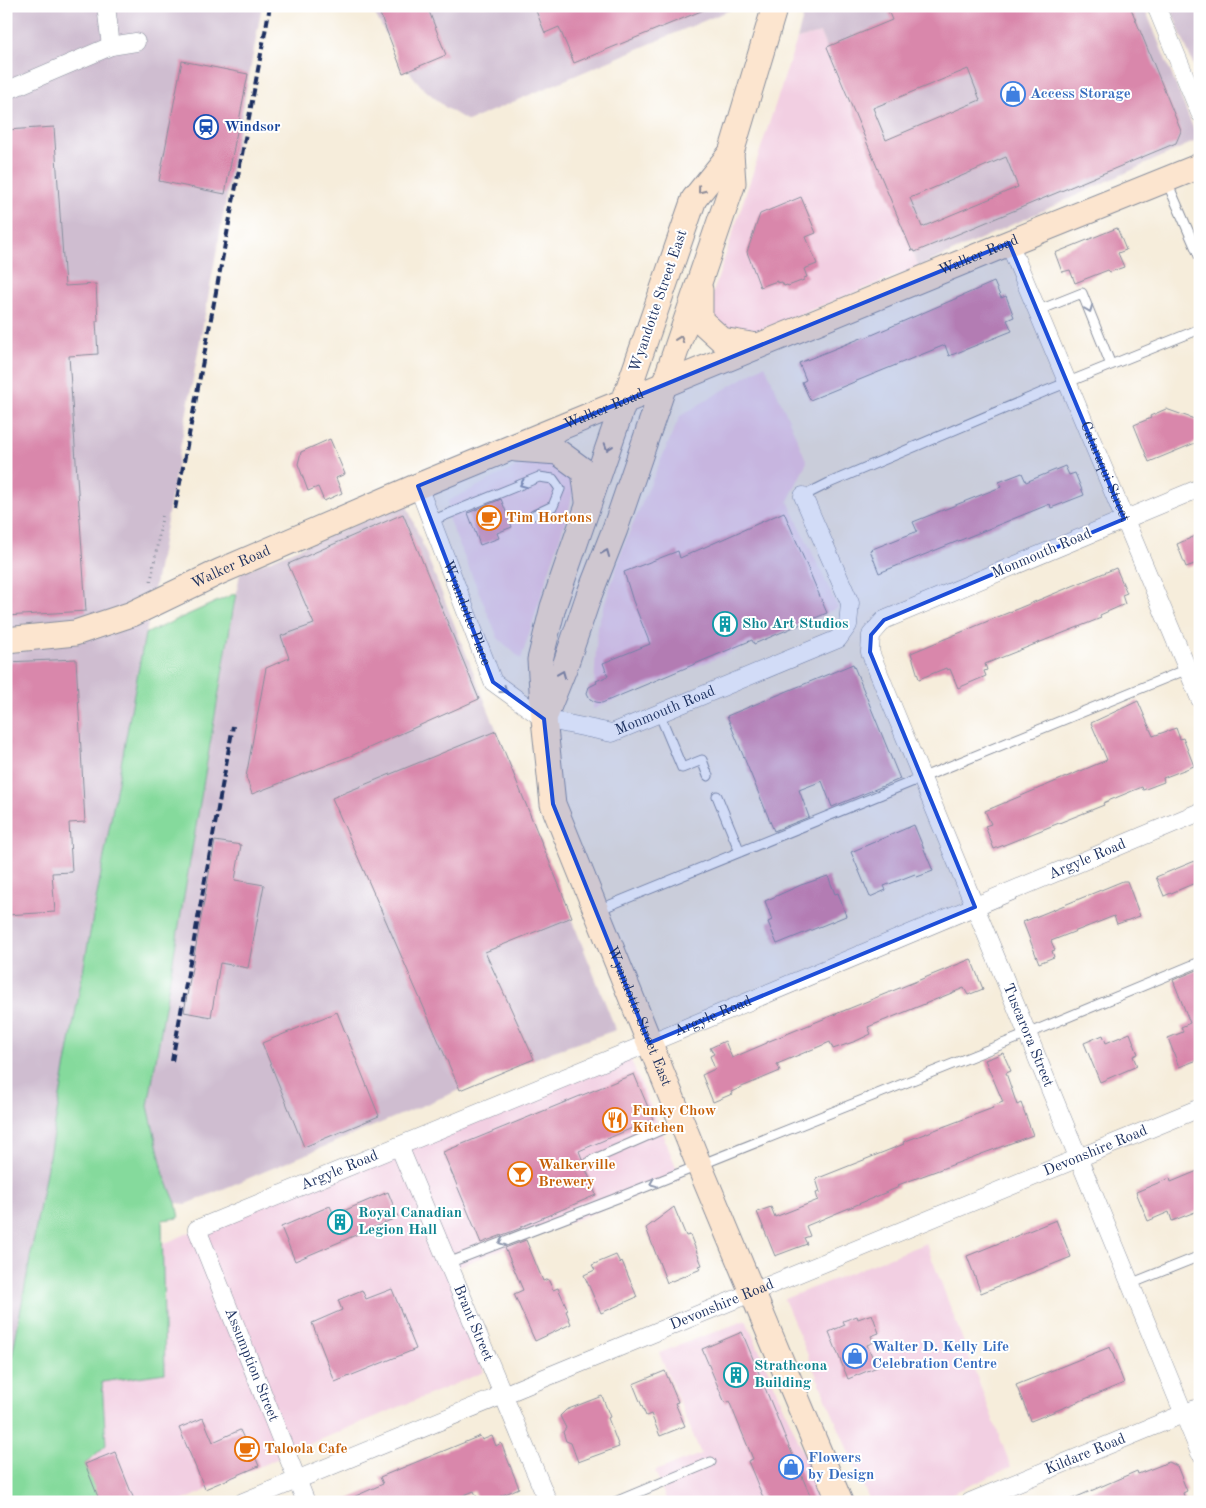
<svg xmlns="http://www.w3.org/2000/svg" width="1206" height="1508" font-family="'Old Standard TT',serif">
<rect width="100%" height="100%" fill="#fff"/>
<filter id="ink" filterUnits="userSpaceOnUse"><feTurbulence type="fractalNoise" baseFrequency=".02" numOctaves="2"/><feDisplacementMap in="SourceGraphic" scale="10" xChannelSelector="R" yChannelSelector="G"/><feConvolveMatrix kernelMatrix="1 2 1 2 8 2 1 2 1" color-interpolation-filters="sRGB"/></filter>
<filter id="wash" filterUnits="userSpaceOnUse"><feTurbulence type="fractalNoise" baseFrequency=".0096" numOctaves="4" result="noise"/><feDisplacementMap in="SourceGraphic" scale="20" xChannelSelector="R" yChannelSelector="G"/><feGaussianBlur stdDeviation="1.12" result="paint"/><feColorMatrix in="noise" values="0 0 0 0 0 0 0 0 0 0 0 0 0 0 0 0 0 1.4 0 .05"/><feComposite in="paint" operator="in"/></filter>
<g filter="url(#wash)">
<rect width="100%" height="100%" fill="#f6eddb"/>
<!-- built -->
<path fill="#f2cfe2" d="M820,33L919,267L748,335H731L718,325L712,314L711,299L797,39Z
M765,365L807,462L788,501L838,608L593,709L597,627L626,540L680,416Z
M554,459L574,485L570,506L521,659L498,638L448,518V501L516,467Z
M627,1051L681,1178L447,1271L484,1372L312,1443L180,1502H87L63,1419L115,1266L197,1229Z
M926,1243L1011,1467L933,1502H870L784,1299Z
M746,1320L825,1502H667L655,1471L701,1454L659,1353Z"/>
<!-- industrial -->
<path fill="#cfbdd0" d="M6,6H262L10,1369H6Z
M373,6H732V9L468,121L445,107L422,87L401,62L375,14Z
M806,6H1144L1198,140L919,267L820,33L797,39Z
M1170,6H1200V80L1181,35Z
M406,503L616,1030L551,1052L187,1204L176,1203L164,1175L148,1107L240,573Z"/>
<!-- green -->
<path fill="#85da9c" stroke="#50847d" d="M236,593L148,1106L164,1175L176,1203L179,1218L162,1220L165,1373L102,1382L106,1445L85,1464L101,1502H6V1369L10,1368L145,634Z"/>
<g id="blocks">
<!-- building -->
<path fill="#d987ab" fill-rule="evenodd" d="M377,6H427L446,55L403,73Z
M534,6H711V7L574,63L559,27L545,33Z
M886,6H913L915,11L926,6H1130L1181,131L1176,143L915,252L914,250L912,251L827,47L892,20ZM968,69L980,100L886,140L873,108ZM1006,157L1018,187L922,227L910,198Z
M182,61L248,74L225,194L159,181Z
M54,127L65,286L96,284L98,321H96L98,354L69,356L86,611L6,616V130Z
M801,197L816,233L806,237L817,264L804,269L807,277L804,278V280L788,286L787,285L784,286L782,282L777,283V281L760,287L747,252L760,214Z
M1117,228L1126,250L1118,253L1124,267L1110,272L1108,270L1075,283L1070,270L1062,272L1055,253Z
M994,282L1001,298L1006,296L1014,317L1007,320L1012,331L949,356L945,345L810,400L802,382L806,380L799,363L864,337L865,338Z
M1166,409L1200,421V441L1149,462L1134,425L1151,418L1150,416Z
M330,439L345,474L336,478L342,493L324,501L318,487L308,491L298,464L301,452Z
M1065,466L1069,475L1075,473L1084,495L1051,508L1050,504L879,573L870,550L913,533L917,531L913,522L1001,487L999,482L1022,473L1026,482Z
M501,499L512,527L497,533L499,538L480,545L468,513Z
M784,512L827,613L754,644L752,640L602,703L596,702L590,699L587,693L589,687L597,683L596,681L608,676L603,663L650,644L633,601L624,572L678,551L680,558Z
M403,514L479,699L353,755L252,794L246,777L266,668L289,658L281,636L314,624L288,564Z
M1200,534V562L1186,567L1177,544Z
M1116,568L1127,593L1122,595L1125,604L1100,615L1101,618L985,664L987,670L984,671L986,676L958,688L950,669L947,670L946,668L919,679L911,653Z
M76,659L85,822L69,823L72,872L52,873L55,912L6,915V662Z
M853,664L900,779L832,807L822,781L799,790L809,817L774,831L727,716Z
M1138,701L1153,736L1176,728L1180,739L1183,738L1194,766L1163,778L1164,782L1143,790L1142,787L1103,803L1104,805L994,849L985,826L991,824L985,811L1107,760L1091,723Z
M496,731L572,917L485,952L534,1059L460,1090L332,798Z
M914,825L933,871L917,877L915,874L884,886L886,890L870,897L851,852Z
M215,841L241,845L235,880L264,885L248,968L220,963L211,1017L184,1012Z
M1200,859V881L1164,896L1156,877Z
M828,876L835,894L838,893L846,916L777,944L768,922L772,920L765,901L801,885Z
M1123,881H1127L1140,916L1117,924L1114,916L1051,941L1055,950L1052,951L1054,957L1039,963L1023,922Z
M971,959L983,989L968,995L964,988L868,1027L871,1034L856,1041L833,1049L830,1042L777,1064L780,1071L744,1086L731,1092L732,1094L713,1102L702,1075L715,1069L710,1056L714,1054L710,1048L725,1041L732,1058L767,1043V1042Z
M1200,969V1059L1179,1067L1168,1038L1183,1032L1181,1027L1190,1023L1173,980Z
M337,1012L379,1116L304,1147L262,1043Z
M1130,1033L1138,1054L1133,1056L1137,1066L1100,1082L1084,1043L1103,1035L1106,1043Z
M1003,1053L1011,1071L1006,1073L1017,1105L1021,1103L1033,1135L898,1185L899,1187L806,1226L810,1236L804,1238L807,1244L775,1256L757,1212L771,1207L775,1217L818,1200L816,1193L820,1192L816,1179L904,1144L903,1142L993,1108L992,1106L1003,1102L985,1060Z
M634,1074L653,1119L579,1151L596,1195L521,1227V1228L481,1243L443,1152Z
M1200,1170V1210L1172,1221L1169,1212L1148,1221L1136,1192L1170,1178L1171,1182Z
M388,1192L398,1217L295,1261L281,1227L330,1206L334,1215Z
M674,1207L686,1236L690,1235L702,1265L699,1266L701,1269L667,1283L646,1228Z
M1056,1220L1071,1257L981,1293L967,1256Z
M526,1240L543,1281L548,1279L553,1290L558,1288L568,1310L566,1311L571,1324L535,1341L514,1294L523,1290L505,1248Z
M616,1255L620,1263L622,1261L637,1297L601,1313L584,1275L595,1270L592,1265Z
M392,1289L416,1349L335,1382L312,1323L342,1310L338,1300L362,1290L366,1299Z
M872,1314L879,1333L871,1336L874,1342L867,1345L877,1367L848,1379L829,1332L845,1325L843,1321L857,1316L858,1319Z
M742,1332L788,1444L813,1502H765L748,1461L753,1459L729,1401L725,1403L702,1349Z
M1110,1347L1124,1383L1031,1421L1016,1385Z
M665,1371L678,1402L675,1403L685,1426L660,1436L651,1414L646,1416L633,1384Z
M602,1396L610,1417L608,1418L619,1447L578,1462L571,1443L566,1441L563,1432L566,1428L560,1416L566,1410Z
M203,1418L213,1442L240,1430L245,1441L248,1440L259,1466L205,1489L179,1428Z
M480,1436L482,1440L492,1436L496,1446L501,1443L519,1488L487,1502H479L474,1491L447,1502H342L383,1484L380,1477Z
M115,1452L135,1502H100L85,1464Z
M1169,1462L1177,1466L1187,1491L1183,1493L1186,1502H1065L1137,1471L1138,1474Z"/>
</g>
</g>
<g filter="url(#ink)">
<use href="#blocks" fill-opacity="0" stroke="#888e9c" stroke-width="1"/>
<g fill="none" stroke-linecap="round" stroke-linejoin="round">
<defs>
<path id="lane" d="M1167,182L1200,258
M1037,311L1082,293L1111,365
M803,496L829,483L1046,391L1200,329
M431,521L539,477L553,479L560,489L553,506L534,515
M659,713L682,768L702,760L708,776
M717,796L740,852
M598,910L1200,664
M590,1161L679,1122
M448,1263L625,1195L1015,1039L1200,962
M1130,1284L1200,1256
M615,1502L711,1462"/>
<g id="street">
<path d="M106,6L111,46"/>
<path d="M1156,6L1200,113"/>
<path d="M6,91L111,46L136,42"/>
<path id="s1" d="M1009,243L1200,699"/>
<path id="s2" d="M418,486L493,682L544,719L612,733L838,639L848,625L850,603L803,496"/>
<path id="s3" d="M1200,488L884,620L871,635L870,652L1200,1453"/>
<path id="s4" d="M399,1146L548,1502"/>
<path id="s5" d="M243,1502L1200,1108"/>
<path id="s6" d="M306,1502L197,1229L671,1034L1200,812"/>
<path id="s7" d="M970,1502L1200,1407"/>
</g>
<g id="secondary">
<path id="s8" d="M731,153L694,199L553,607L540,660L544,719L553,804L699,1165L840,1502"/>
<path d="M700,290V320L722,340L757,346"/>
<path d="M516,449L558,452L584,471L588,501"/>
<path id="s9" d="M6,640L75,633L132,614L219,572L418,486L1009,243L1200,166"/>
<path d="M546,713L565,666L588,598L615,529L733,183L731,153L775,6"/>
</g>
</defs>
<!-- lane casing -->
<use href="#lane" stroke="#888e9c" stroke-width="11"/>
<!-- street casing -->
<use href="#street" stroke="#888e9c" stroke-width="19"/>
<!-- secondary casing -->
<use href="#secondary" stroke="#888e9c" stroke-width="27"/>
<!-- path -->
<path stroke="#888e9c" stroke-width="3" stroke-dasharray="1 4" stroke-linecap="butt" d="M151,581L163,512"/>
<!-- lane -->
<use href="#lane" stroke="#fff" stroke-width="9"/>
<!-- street -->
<use href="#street" stroke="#fff" stroke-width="18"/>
<!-- secondary -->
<use href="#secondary" stroke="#fce5cf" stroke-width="25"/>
<!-- rail -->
<path stroke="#1b2f5e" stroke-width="4" stroke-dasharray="8 4" stroke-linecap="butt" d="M175,509L270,6
M172,1061L233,726"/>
</g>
<!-- one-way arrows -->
<defs><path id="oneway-chevron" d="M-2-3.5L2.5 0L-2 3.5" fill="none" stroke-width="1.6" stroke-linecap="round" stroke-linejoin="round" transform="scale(1.25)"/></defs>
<g stroke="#8c8a96">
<use href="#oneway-chevron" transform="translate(701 190) rotate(129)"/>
<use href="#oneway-chevron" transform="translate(680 339) rotate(-71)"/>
<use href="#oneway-chevron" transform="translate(608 447) rotate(109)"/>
<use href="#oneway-chevron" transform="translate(606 553) rotate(-68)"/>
<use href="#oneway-chevron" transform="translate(562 674) rotate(-68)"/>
</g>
<g stroke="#8d97ae">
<use href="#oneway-chevron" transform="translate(1089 309) rotate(69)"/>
<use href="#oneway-chevron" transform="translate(523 484) rotate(158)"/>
<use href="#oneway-chevron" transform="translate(504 690) rotate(36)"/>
<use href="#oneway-chevron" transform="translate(653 1183) rotate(158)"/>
<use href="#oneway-chevron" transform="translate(502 1242) rotate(159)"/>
</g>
</g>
<!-- marked area -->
<path fill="#1d4ed8" fill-opacity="0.2" stroke="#1d4ed8" stroke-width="4" stroke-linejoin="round" d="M1009,243L1124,519L884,620L871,635L870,652L975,907L649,1043L553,804L544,719L493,682L418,486Z"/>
<!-- icons -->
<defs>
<symbol id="shop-ring" viewBox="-11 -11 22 22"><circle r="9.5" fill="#fff" stroke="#3f7fe0" stroke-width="1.5"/><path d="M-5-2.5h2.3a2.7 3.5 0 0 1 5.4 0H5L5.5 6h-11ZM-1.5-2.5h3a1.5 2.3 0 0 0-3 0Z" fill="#3f7fe0"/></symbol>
<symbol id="station-ring" viewBox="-11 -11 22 22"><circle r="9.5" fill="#fff" stroke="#1a4fb4" stroke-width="1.5"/><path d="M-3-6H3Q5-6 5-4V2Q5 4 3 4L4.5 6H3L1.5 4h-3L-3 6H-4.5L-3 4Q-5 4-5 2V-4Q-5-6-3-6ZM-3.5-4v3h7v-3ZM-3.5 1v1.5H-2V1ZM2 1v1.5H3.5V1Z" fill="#1a4fb4"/></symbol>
<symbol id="cafe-ring" viewBox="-11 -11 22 22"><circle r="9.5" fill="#fff" stroke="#e8710a" stroke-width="1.5"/><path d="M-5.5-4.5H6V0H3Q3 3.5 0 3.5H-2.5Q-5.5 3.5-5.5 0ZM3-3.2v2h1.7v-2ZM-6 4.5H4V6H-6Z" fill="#e8710a"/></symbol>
<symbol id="building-ring" viewBox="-11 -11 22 22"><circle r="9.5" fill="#fff" stroke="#0f9aa8" stroke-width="1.5"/><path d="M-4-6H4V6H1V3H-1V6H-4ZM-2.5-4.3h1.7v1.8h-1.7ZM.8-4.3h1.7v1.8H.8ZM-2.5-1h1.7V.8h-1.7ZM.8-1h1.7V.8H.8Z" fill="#0f9aa8"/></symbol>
<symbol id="restaurant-ring" viewBox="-11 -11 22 22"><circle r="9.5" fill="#fff" stroke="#e8710a" stroke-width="1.5"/><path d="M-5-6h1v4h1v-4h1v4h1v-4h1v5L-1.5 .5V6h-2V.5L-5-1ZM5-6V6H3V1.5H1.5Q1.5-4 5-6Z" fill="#e8710a"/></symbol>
<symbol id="bar-ring" viewBox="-11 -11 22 22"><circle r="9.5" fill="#fff" stroke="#e8710a" stroke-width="1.5"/><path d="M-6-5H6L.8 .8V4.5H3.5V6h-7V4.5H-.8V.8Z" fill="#e8710a"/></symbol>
</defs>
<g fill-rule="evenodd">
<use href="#shop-ring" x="999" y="80" width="28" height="28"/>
<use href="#station-ring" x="192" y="113" width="28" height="28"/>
<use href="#cafe-ring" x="475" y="504" width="28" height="28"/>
<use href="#building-ring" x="711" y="610" width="28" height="28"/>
<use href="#restaurant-ring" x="601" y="1106" width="28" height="28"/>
<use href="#bar-ring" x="506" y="1160" width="28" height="28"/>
<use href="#building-ring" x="326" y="1208" width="28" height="28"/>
<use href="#shop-ring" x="841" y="1342" width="28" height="28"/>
<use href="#building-ring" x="722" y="1361" width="28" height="28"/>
<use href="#cafe-ring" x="233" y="1435" width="28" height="28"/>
<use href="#shop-ring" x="777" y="1453" width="28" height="28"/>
</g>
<g text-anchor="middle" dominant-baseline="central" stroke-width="4" stroke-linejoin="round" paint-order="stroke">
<!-- shop labels -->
<g font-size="15" font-weight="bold" fill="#366cbe" stroke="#fff" text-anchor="start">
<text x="1030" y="94">Access Storage</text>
<text x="872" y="1347">Walter D. Kelly Life<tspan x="872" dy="17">Celebration Centre</tspan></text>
<text x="808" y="1458">Flowers<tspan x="808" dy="17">by Design</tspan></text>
</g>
<!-- transit labels -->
<g font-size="15" font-weight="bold" fill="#164399" stroke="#fff" text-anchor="start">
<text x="224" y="127">Windsor</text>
</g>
<!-- street labels -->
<g font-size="15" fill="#1b2f5e" stroke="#fff">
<text stroke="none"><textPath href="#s9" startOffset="1049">Walker Road</textPath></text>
<text transform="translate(659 301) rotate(-71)">Wyandotte Street East</text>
<text stroke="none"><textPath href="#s9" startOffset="644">Walker Road</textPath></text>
<text stroke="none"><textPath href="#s1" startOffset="248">Cataraqui Street</textPath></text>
<text transform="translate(1042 554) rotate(-23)">Monmouth Road</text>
<text stroke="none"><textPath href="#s9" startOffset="239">Walker Road</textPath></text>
<text stroke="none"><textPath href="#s2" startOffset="136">Wyandotte Place</textPath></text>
<text stroke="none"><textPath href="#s2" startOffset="400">Monmouth Road</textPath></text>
<text stroke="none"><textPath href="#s6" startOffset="1258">Argyle Road</textPath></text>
<text stroke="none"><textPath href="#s6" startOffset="852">Argyle Road</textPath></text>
<text stroke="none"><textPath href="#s8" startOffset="919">Wyandotte Street East</textPath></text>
<text stroke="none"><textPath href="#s3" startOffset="794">Tuscarora Street</textPath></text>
<text stroke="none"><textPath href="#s5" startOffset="922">Devonshire Road</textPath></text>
<text stroke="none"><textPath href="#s6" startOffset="448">Argyle Road</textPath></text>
<text stroke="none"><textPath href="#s5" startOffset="518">Devonshire Road</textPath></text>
<text stroke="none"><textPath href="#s4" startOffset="192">Brant Street</textPath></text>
<text transform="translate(251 1365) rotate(68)">Assumption Street</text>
<text stroke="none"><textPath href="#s7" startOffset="125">Kildare Road</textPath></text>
</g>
<!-- food labels -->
<g font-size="15" font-weight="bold" fill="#c56008" stroke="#fff" text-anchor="start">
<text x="506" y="518">Tim Hortons</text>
<text x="632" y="1111">Funky Chow<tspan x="632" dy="17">Kitchen</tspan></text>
<text x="538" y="1165">Walkerville<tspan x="538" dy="17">Brewery</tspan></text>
<text x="264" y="1449">Taloola Cafe</text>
</g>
<!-- culture labels -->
<g font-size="15" font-weight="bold" fill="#0d838f" stroke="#fff" text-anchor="start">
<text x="742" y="624">Sho Art Studios</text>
<text x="358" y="1213">Royal Canadian<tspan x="358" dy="17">Legion Hall</tspan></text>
<text x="754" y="1366">Strathcona<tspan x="754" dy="17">Building</tspan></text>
</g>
</g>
<!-- margin -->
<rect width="1206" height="1508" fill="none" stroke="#fff" stroke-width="25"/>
</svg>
